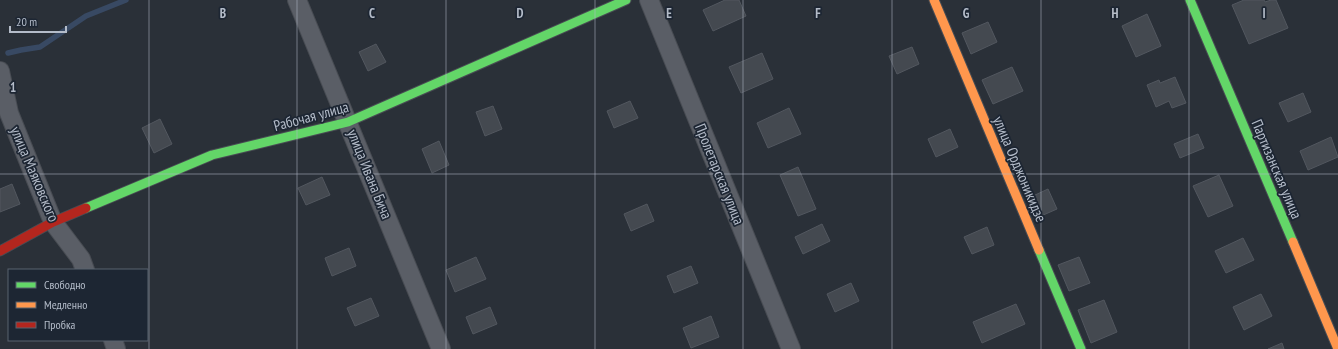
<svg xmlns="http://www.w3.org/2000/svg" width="1338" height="349" font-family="'PT Sans Narrow',sans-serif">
<rect width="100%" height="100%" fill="#2a3038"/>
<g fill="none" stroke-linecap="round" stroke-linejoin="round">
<!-- stream -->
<path stroke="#384963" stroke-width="5.5" d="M8,53L21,50L40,47L86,16L126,0"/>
</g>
<!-- building -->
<path fill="#444950" stroke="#52575f" d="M725,0H739L746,16L713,31L703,10Z
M1244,0H1264L1265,2L1271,0H1276L1288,28L1249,44L1232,5Z
M1147,14L1161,46L1136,57L1122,26Z
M988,22L997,42L971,54L962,33Z
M376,44L386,62L368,71L359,52Z
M912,47L919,64L897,74L889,56Z
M762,53L773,79L741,93L729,67Z
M1012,67L1023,91L993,104L982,80Z
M1175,77L1186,103L1172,108L1169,101L1156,107L1147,85L1159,80L1160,83Z
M1303,93L1311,112L1288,122L1279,103Z
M630,101L638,118L614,128L607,111Z
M493,106L502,129L485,136L476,112Z
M789,108L801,134L768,148L757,123Z
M160,119L172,144L154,153L142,128Z
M950,129L958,147L936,157L928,139Z
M1198,134L1204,148L1180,158L1174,144Z
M1331,137L1338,157L1308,170L1300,151Z
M439,141L449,165L432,173L422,149Z
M798,167L816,209L798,216L780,175Z
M1219,175L1233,206L1208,217L1193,186Z
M322,177L330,195L306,205L298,188Z
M12,184L20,204L0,212V189Z
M1048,189L1057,209L1041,216L1033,196Z
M647,204L654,221L631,231L624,214Z
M822,224L830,241L803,254L795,237Z
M987,227L994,245L972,254L964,237Z
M1243,238L1254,260L1226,273L1215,251Z
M349,248L356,266L332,276L325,258Z
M476,257L486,279L455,292L446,270Z
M1079,257L1090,283L1069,291L1058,265Z
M691,266L698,283L674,293L667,276Z
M851,283L859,301L835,312L827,294Z
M1261,294L1272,316L1244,330L1233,307Z
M371,298L379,316L355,326L347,308Z
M1104,300L1117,332L1091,343L1078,310Z
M1016,304L1025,324L982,343L973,322Z
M490,307L497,324L473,334L466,317Z
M711,316L719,337L691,348L683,328Z
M1282,343L1284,349H1268Z"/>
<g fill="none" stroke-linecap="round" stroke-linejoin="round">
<defs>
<path id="street" d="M297,0L441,349
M649,0L791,349
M0,71L9,113L53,222L81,259L85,270
M113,340L116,349"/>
<path id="fast" d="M1190,0L1293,242
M86,208L212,155L348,122L626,0
M1039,250L1081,349"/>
<path id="slow" d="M934,0L1039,250
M1293,242L1338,349"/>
<path id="jam" d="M0,251L53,222L86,208"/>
</defs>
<!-- street casing -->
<use href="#street" stroke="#484c53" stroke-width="20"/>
<!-- fast casing -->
<use href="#fast" stroke="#484c53" stroke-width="11"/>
<!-- slow casing -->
<use href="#slow" stroke="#484c53" stroke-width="11"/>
<!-- jam casing -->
<use href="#jam" stroke="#484c53" stroke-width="11"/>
<!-- street -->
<use href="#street" stroke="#5a5e66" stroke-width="18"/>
<!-- fast -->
<use href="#fast" stroke="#63d668" stroke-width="9"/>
<!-- slow -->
<use href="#slow" stroke="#ff974d" stroke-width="9"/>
<!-- jam -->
<use href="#jam" stroke="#b3261e" stroke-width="9"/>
</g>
<!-- grid -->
<path fill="none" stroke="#b4bcc9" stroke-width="1" stroke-opacity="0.55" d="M149,0V349M297,0V349M446,0V349M595,0V349M743,0V349M892,0V349M1041,0V349M1189,0V349M0,174H1338"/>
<g text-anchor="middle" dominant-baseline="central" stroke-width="3.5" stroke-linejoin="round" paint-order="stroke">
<!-- street labels -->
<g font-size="15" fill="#b4bcc9" stroke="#1d2633">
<text transform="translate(311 116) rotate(-15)">Рабочая улица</text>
<text transform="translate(1020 169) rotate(67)">улица Орджоникидзе</text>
<text transform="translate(1277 169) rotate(67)">Партизанская улица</text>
<text transform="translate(35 174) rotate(67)">улица Маяковского</text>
<text transform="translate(370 174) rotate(68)">улица Ивана Бича</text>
<text transform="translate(720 174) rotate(68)">Пролетарская улица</text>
</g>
</g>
<g font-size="13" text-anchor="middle" font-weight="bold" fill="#b4bcc9" stroke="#1d2633" stroke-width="3.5" stroke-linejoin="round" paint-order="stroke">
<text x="223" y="18">B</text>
<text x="372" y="18">C</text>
<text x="520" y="18">D</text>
<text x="669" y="18">E</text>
<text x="818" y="18">F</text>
<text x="966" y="18">G</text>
<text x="1115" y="18">H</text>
<text x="1264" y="18">I</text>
<text x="13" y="92">1</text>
</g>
<!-- legend -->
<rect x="8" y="269" width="140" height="72" fill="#1d2633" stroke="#59626f"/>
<rect x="16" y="282" width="20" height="6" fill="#63d668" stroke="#59626f"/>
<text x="44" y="289" font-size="12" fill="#b4bcc9">Свободно</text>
<rect x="16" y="302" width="20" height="6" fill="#ff974d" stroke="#59626f"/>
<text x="44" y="309" font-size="12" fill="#b4bcc9">Медленно</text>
<rect x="16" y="322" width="20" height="6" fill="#b3261e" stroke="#59626f"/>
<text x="44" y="329" font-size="12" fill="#b4bcc9">Пробка</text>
<!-- scale -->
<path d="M10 26v6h56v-6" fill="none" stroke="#b4bcc9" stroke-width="2"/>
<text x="16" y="26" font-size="12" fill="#b4bcc9" stroke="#1d2633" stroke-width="3" paint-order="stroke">20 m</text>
</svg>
